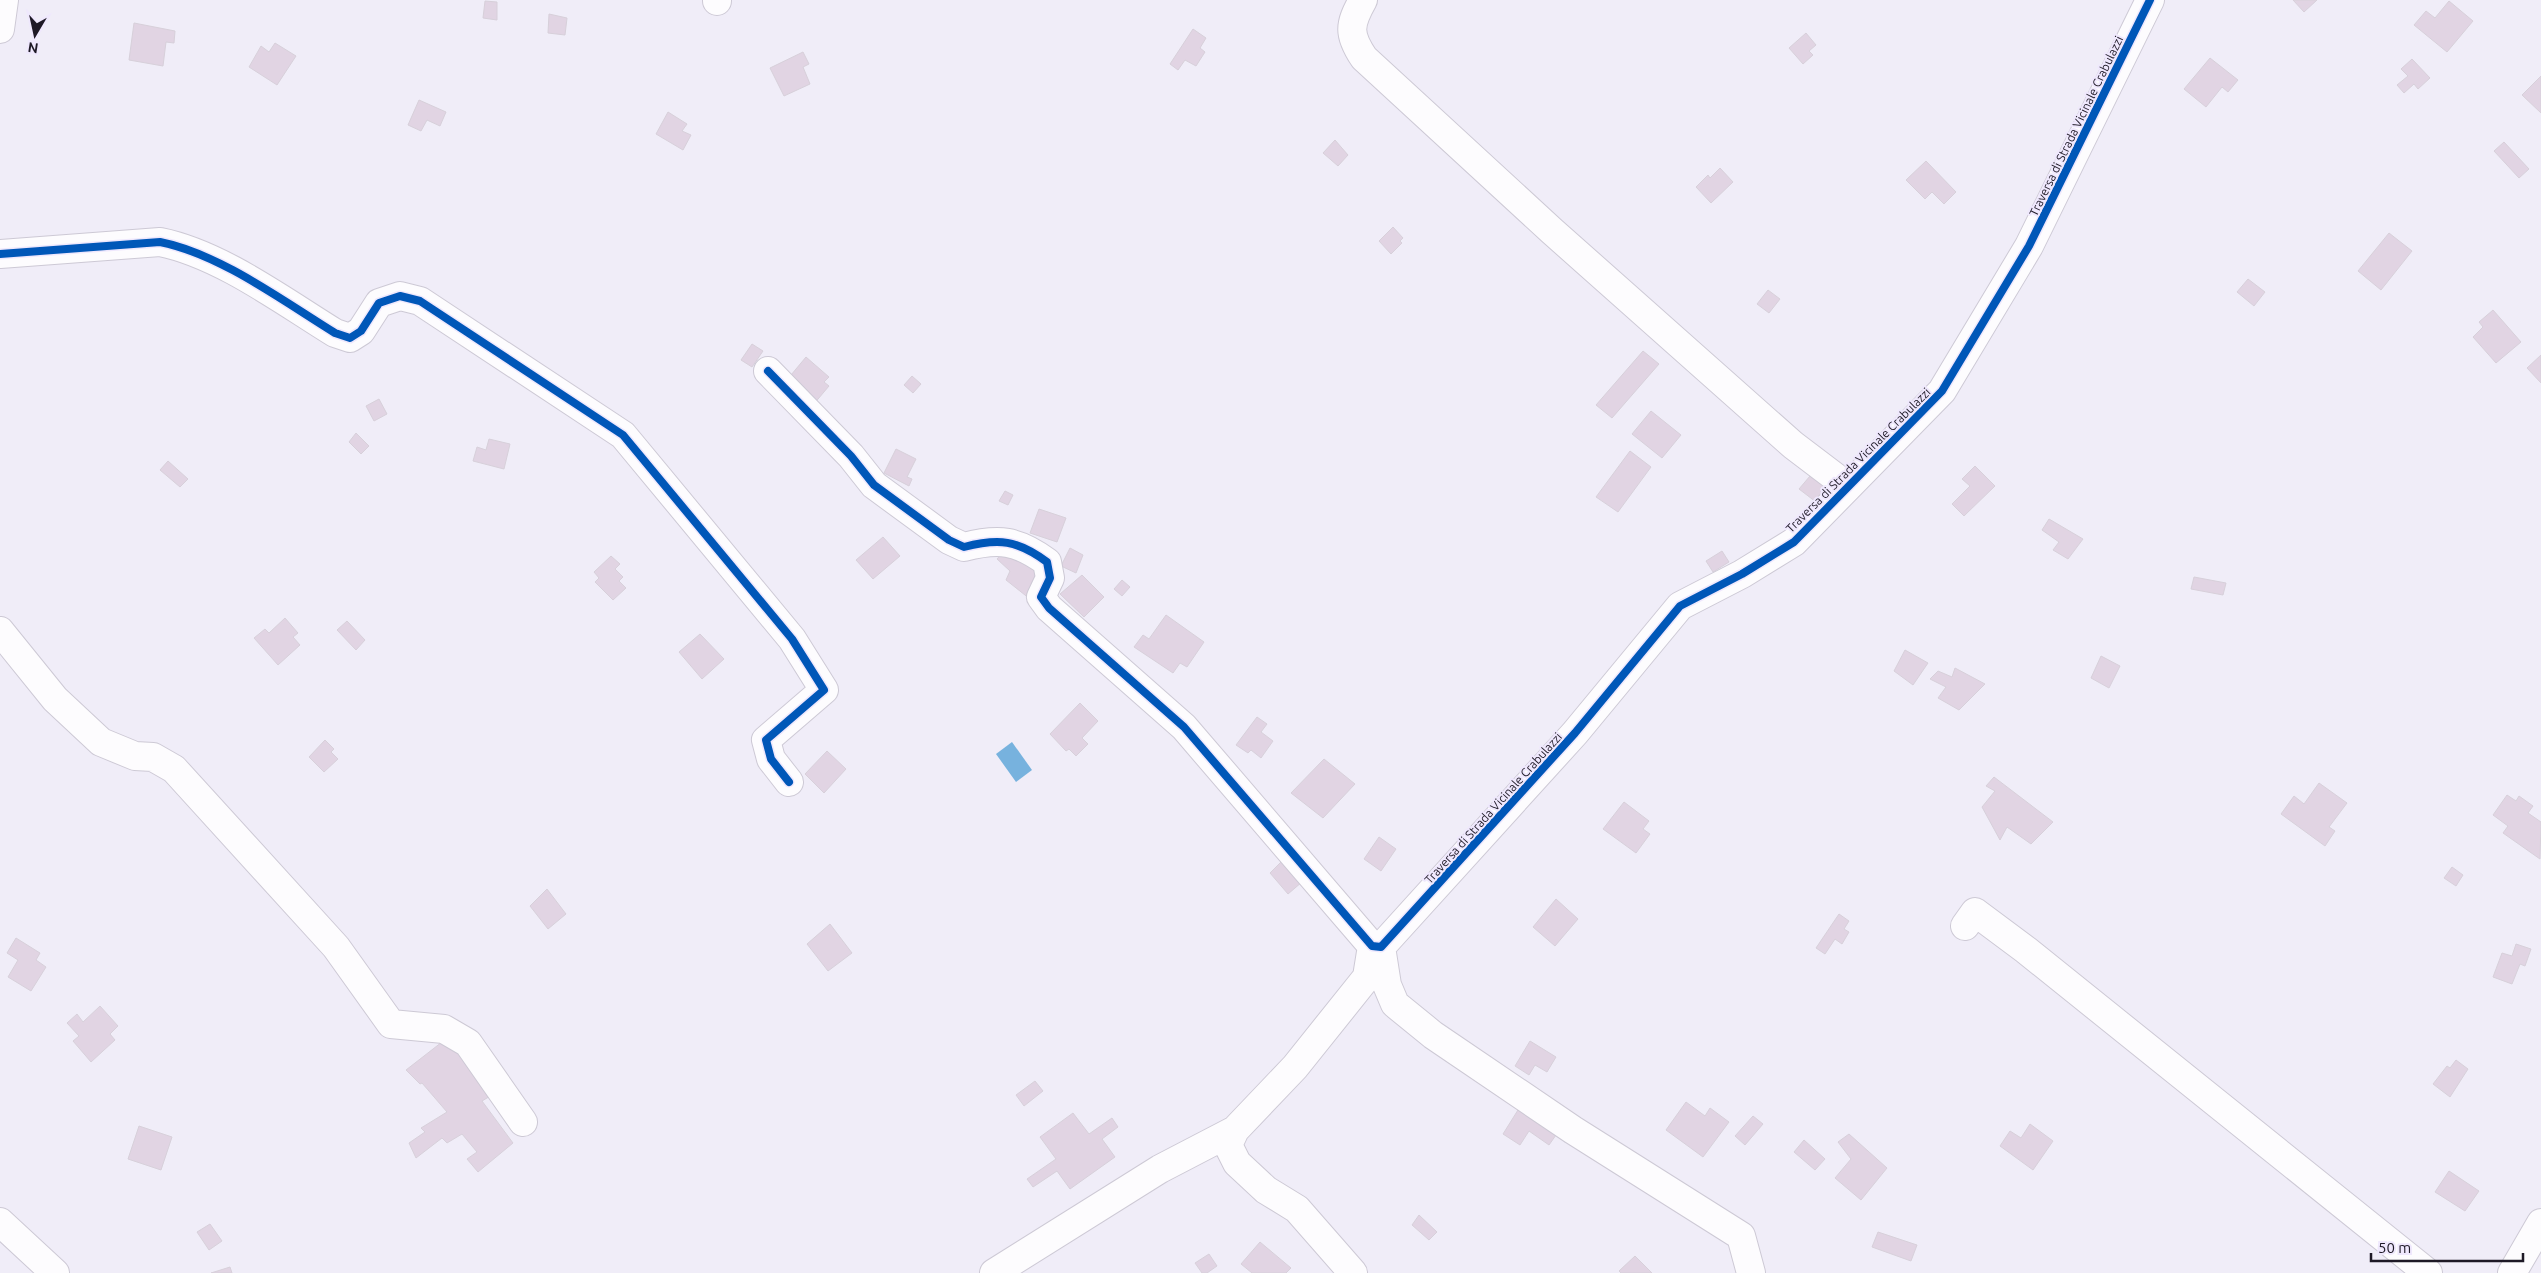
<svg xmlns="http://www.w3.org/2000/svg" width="2541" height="1273" font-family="Ubuntu,sans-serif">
<rect width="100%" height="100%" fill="#f0edf8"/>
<!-- water -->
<path fill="#77b2de" d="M1012,742L1032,770L1016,782L996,754Z"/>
<!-- building -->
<path fill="#e1d4e3" stroke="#d7d0da" d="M2293,0H2317L2304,12Z
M485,1L497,2V20L483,18Z
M2449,1L2473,21L2447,52L2414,25L2426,11L2435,18Z
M549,14L567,18L565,35L548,33Z
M134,23L175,31L174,43L166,42L163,66L129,60Z
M1193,29L1206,38L1200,48L1205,52L1196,66L1185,60L1178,70L1170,64Z
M1806,33L1816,45L1809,51L1813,55L1803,64L1789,48Z
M275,43L296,56L277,85L249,67L261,46L269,52Z
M803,52L809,64L803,67L810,84L784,96L770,68Z
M2210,58L2238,80L2228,92L2222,87L2206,107L2184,89Z
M2412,59L2430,78L2418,89L2414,84L2404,93L2397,85L2408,76L2401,69Z
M2541,76V113L2522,95Z
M419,100L446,112L440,126L427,120L421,131L408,125Z
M668,112L687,124L682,131L691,135L683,150L656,134Z
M1335,140L1348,155L1338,166L1323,153Z
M2504,142L2529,169L2519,178L2494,151Z
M1926,161L1956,192L1944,204L1932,192L1925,199L1906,180Z
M1720,168L1733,182L1711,203L1696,187L1708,175L1710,178Z
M1393,227L1403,238L1400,241L1402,243L1391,254L1379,241Z
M2389,233L2412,251L2381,290L2358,271Z
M2248,279L2265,292L2254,306L2237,292Z
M1768,290L1780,299L1769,313L1757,304Z
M2493,310L2521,342L2496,363L2473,337L2483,327L2479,322Z
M752,344L763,351L752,367L741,360Z
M1643,351L1659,364L1612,418L1596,405Z
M2541,355V383L2527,368Z
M806,357L829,377L824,382L829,386L813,405L786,381Z
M912,376L921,384L913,393L904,385Z
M379,399L387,414L374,421L366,406Z
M1651,411L1681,435L1662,458L1632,434Z
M356,433L369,446L361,454L349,442Z
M489,439L510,444L504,469L473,461L477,447L486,450Z
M896,449L916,459L907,477L912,479L909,486L884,473Z
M1630,451L1651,467L1618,512L1596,497Z
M168,461L188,479L180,487L160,470Z
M1975,466L1995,486L1964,516L1952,504L1970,486L1962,479Z
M1810,476L1827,488L1816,502L1799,489Z
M1005,491L1013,495L1008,505L999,501Z
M1039,509L1066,518L1057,542L1030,533Z
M2049,519L2083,539L2068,559L2053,550L2059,542L2042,530Z
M883,537L900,556L873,579L856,560Z
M1007,548L1043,574L1030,599L1006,580L1010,571L997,559Z
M1070,548L1083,555L1076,573L1061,566Z
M1722,551L1729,562L1713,572L1706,561Z
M611,556L620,564L615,569L623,577L619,581L626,588L613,600L595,582L599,578L594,572Z
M1082,575L1104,597L1084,617L1060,594Z
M2194,577L2226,583L2223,595L2191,589Z
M1122,580L1130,587L1122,596L1114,589Z
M1166,615L1204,642L1187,667L1180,663L1173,673L1134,647L1143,635L1149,639Z
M285,618L298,633L293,637L300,645L278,665L254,638L265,629L269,633Z
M347,621L365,640L356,650L337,630Z
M700,634L724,659L702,679L679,652Z
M1905,650L1928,663L1913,685L1894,671Z
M2101,656L2120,666L2109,688L2091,678Z
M1955,668L1985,684L1959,710L1938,698L1946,687L1930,679L1938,671L1952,677Z
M1080,703L1098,721L1082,738L1088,744L1076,756L1069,749L1066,751L1050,734Z
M1257,717L1267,724L1261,732L1273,741L1261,758L1251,750L1248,753L1236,745Z
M325,740L334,749L331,752L338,759L324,772L309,757Z
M827,751L846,769L824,793L805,774Z
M1324,759L1355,784L1323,818L1291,793Z
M1994,777L2053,822L2031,844L2007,827L2000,840L1982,807L1995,791L1986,786Z
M2319,783L2347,803L2329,827L2335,831L2325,846L2281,814L2294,796L2304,804Z
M2507,795L2516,801L2519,796L2533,806L2528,813L2541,822L2540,859L2503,833L2508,826L2493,815Z
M1624,802L1649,821L1643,829L1650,834L1636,853L1603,829Z
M1379,837L1396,849L1381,871L1364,859Z
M1282,861L1302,882L1288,894L1270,873Z
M2452,867L2463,875L2456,886L2444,878Z
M547,889L566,914L548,929L530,906Z
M1556,899L1578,919L1555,946L1533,927Z
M1839,914L1849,921L1844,929L1849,932L1842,944L1835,939L1825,954L1816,948Z
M830,924L852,953L828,971L807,944Z
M16,938L40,953L36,960L46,967L31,991L8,977L18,960L7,953Z
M2516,944L2531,949L2525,966L2520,964L2512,984L2493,977L2502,953L2512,956Z
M100,1006L118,1026L110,1034L115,1040L91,1062L73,1041L79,1036L67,1023L77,1014L83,1022Z
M1530,1041L1556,1057L1547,1072L1535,1065L1529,1075L1515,1066Z
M442,1042L458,1051L492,1095L482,1101L513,1143L478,1172L467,1159L477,1152L462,1134L447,1143L442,1138L416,1158L409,1143L425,1132L421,1128L447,1112L422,1083L420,1084L406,1070Z
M2456,1060L2468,1069L2450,1097L2433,1084L2447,1066L2450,1068Z
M1035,1081L1043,1091L1024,1106L1016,1095Z
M1686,1102L1705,1116L1710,1108L1729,1122L1703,1157L1666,1130Z
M1518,1110L1556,1135L1549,1145L1529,1131L1520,1145L1503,1134Z
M1073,1113L1089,1134L1112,1118L1118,1127L1102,1139L1115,1157L1070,1189L1057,1171L1033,1187L1027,1179L1056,1159L1040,1137Z
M1753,1116L1763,1124L1745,1145L1735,1136Z
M2030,1124L2053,1141L2033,1170L2000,1146L2010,1131L2021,1138Z
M139,1126L172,1137L161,1170L128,1159Z
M1849,1134L1887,1168L1861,1200L1835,1178L1851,1159L1838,1142Z
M1804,1140L1825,1159L1815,1170L1794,1152Z
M2449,1171L2479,1191L2465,1211L2435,1192Z
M1419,1215L1437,1232L1429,1240L1412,1225Z
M210,1224L222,1241L209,1250L197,1232Z
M1878,1232L1917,1245L1911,1261L1872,1247Z
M1260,1242L1291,1268L1286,1273H1252L1241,1264Z
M1209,1254L1217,1266L1207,1273H1202L1195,1263Z
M1635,1256L1652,1273H1621L1619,1271Z
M230,1267L232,1273H211Z"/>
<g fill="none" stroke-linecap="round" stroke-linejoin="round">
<defs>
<path id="minor" d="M1363,0C1349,25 1348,34 1364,58L1552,231L1793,445L1847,486
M717,1V0
M0,29L4,0
M0,254L160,242C220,254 283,301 335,333L350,338L361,331L379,303L400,296L420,301L623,435L792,639L824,690L766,740L771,759L789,782
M768,371L851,456L874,485L949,540L964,547C999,538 1017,540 1047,562L1050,578L1041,597L1049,608L1184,727L1372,946L1381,947L1575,733L1680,606L1742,574L1794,542L1942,391L2029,246L2150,0
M0,631L55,699L101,742L135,756L153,757L174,769L336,947L391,1024L444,1029L468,1043L523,1122
M1965,926L1975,912L2026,950L2428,1273
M1381,947L1387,985L1395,1004L1433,1035L1573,1130L1741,1236L1751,1273
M0,1222L55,1273
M994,1273L1160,1169L1235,1130
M1353,1273L1297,1209L1266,1190L1237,1163L1228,1145L1235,1130L1295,1067L1367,977L1372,946
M2512,1273L2541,1223"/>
</defs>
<!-- minor casing -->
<use href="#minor" stroke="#cdc9d5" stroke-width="30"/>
<!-- minor -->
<use href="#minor" stroke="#fdfcfe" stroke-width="28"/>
<defs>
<path id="cycleway" d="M0,254L160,242C220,254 283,301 335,333L350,338L361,331L379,303L400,296L420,301L623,435L792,639L824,690L766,740L771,759L789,782
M768,371L851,456L874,485L949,540L964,547C999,538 1017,540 1047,562L1050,578L1041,597L1049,608L1184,727L1372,946L1381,947L1575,733L1680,606L1742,574L1794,542L1942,391L2029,246L2150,0"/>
</defs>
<!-- cycleway casing -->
<use href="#cycleway" stroke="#efe8fd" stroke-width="11"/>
<!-- cycleway -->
<use href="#cycleway" stroke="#0057b8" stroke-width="8"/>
</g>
<g text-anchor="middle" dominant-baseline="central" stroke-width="4" stroke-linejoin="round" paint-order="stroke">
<!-- street labels -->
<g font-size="12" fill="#1e1926" stroke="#efe8fd">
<text transform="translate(2076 126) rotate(-64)">Traversa di Strada Vicinale Crabulazzi</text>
<text transform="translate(1858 460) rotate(-45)">Traversa di Strada Vicinale Crabulazzi</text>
<text transform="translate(1493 808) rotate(-48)">Traversa di Strada Vicinale Crabulazzi</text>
</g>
</g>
<!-- north arrow -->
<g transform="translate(35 35) rotate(189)" stroke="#efe8fd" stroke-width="4" paint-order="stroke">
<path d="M0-4L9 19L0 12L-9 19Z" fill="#1e1926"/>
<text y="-8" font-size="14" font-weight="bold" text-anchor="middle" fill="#1e1926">N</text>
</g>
<!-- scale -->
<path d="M2371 1253v8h152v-8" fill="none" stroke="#1e1926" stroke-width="2.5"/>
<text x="2378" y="1253" font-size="15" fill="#1e1926" stroke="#efe8fd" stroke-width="4" paint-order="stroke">50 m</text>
</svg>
